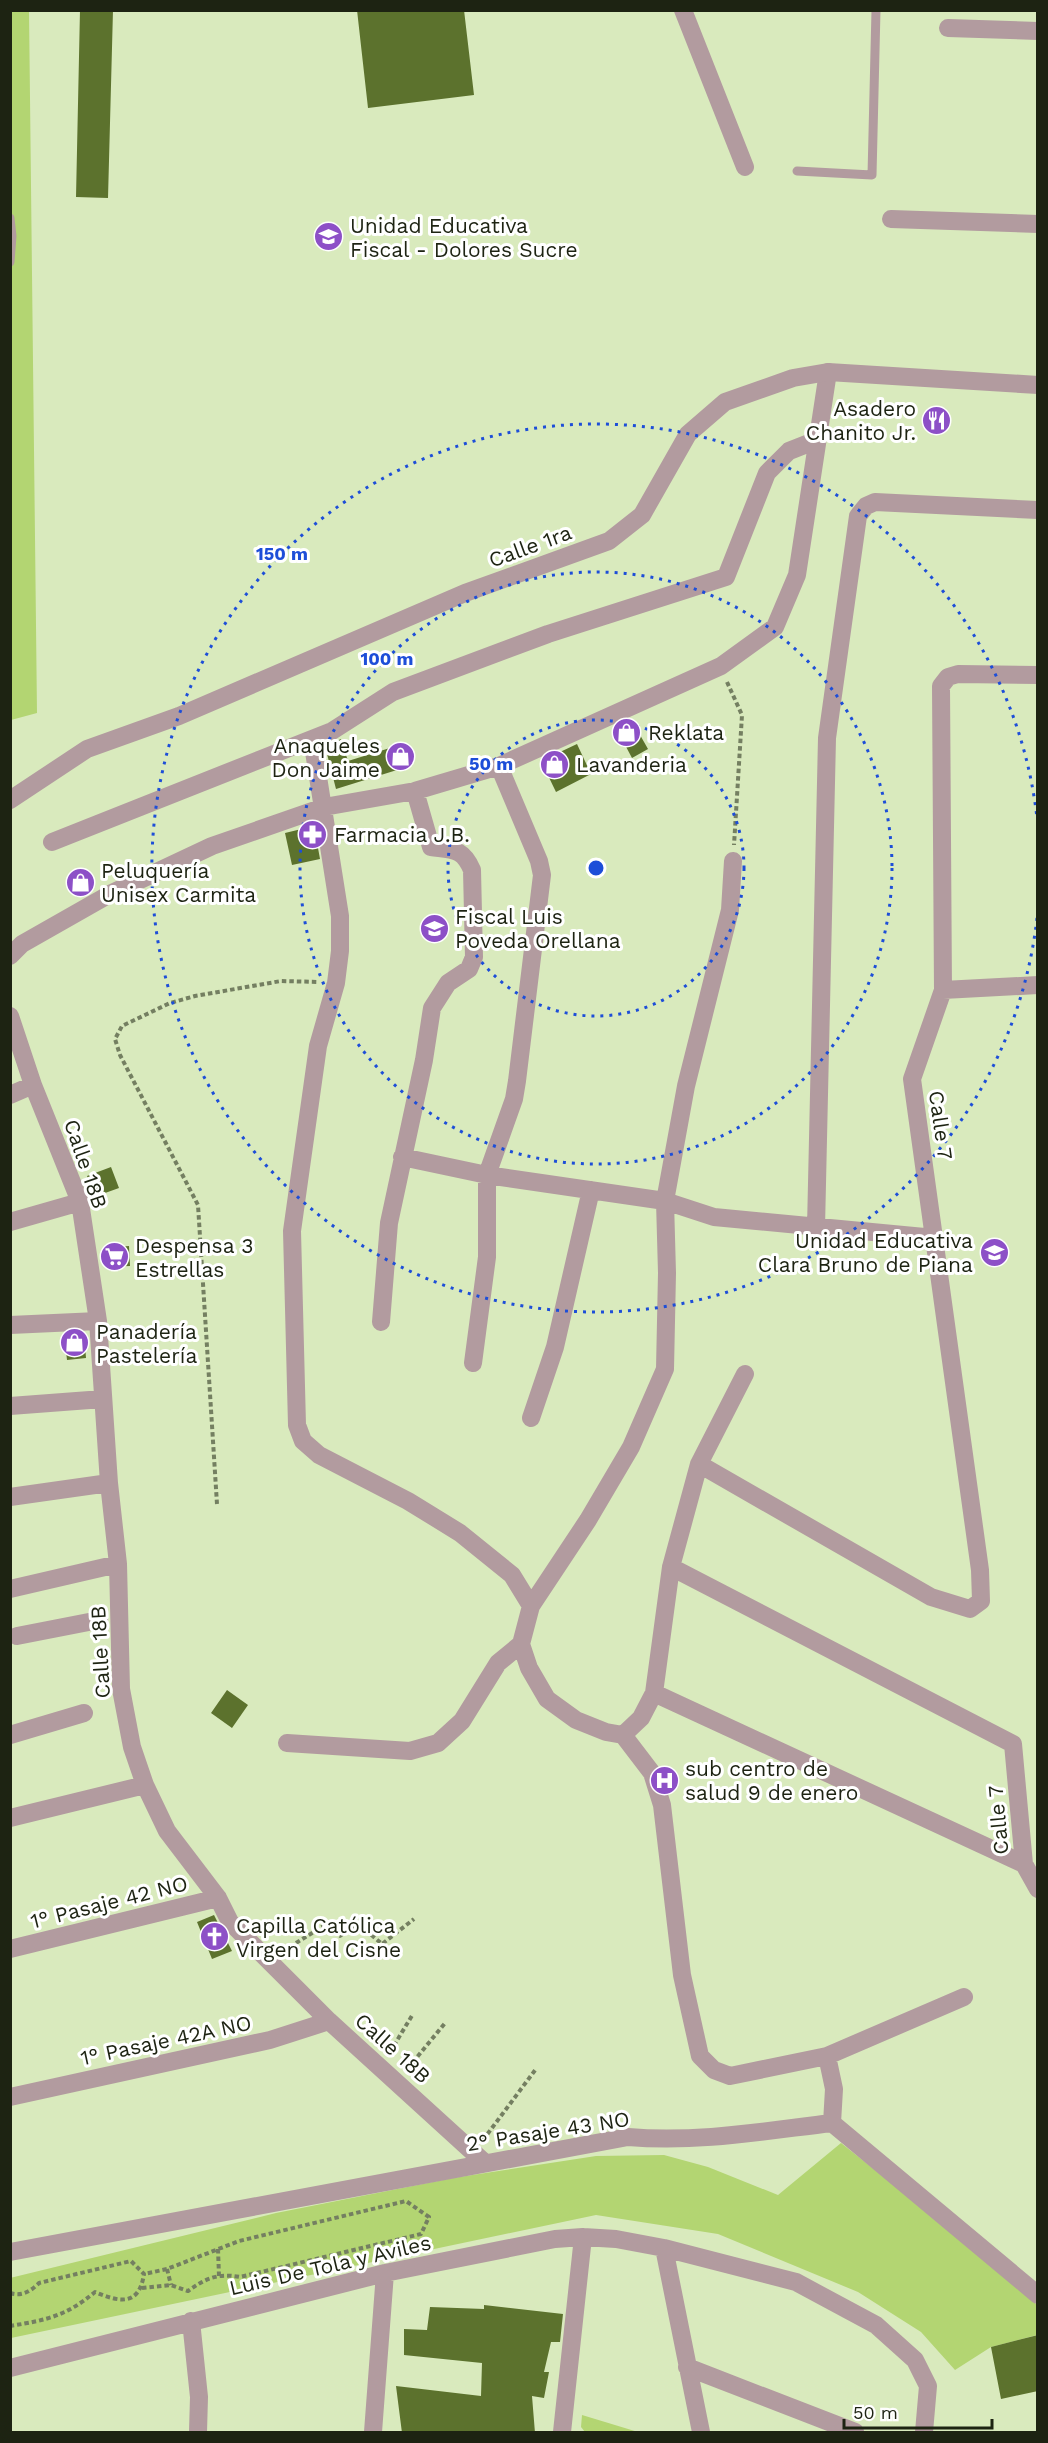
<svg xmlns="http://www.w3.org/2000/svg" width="1048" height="2443" font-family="'Work Sans',sans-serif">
<rect width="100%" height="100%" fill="#d9eabd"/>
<!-- green -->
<path fill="#b3d572" d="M29,10L37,713L11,720L10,11Z
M841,2143L996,2266L1037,2305V2335L991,2347L955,2370L921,2332L858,2292L718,2234L596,2215L11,2338L10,2278L276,2213L453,2178L596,2156L664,2155L708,2167L778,2195Z
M582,2415L638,2432H585L581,2427Z"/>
<!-- building -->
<path fill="#5c722d" d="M80,10H113L108,198L76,197Z
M357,10H464L474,95L368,108Z
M631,719L648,749L632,758L615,726Z
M341,739L348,761L406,743L413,765L336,789L325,746Z
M577,744L591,774L556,792L541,761Z
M314,826L320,859L292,865L285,833Z
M111,1167L119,1188L94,1197L87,1176Z
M129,1246L130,1266L105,1267L104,1248Z
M84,1333L86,1358L67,1360L64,1334Z
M227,1690L248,1705L232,1728L211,1713Z
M214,1915L232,1951L212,1959L197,1922Z
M484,2305L563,2314L560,2342H551L544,2372H549L544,2398L532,2396L535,2433H402L396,2386L481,2396L482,2363L404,2355V2329L427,2330L430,2307L484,2309Z
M1038,2335V2391L1001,2399L991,2347Z"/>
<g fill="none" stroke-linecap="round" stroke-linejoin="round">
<!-- path -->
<path stroke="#747f61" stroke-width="4" stroke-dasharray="4.5 3" stroke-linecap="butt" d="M727,682L742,715L734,845
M217,1504L198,1205L120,1055L115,1039L122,1026L170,1003L195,996L281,981L319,982
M296,1943L325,1925L340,1936L349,1929L361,1926L382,1944L414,1919
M390,2052L413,2014
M408,2068L446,2022
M483,2140L536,2069
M218,2249L219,2276
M167,2269L171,2285
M142,2288L171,2285L188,2291C206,2278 218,2273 240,2277L421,2234L429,2217L406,2201L239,2241L167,2269L144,2274
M10,2293C22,2297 31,2291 39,2283L131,2261L144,2274C139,2307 119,2302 95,2292C66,2316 47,2320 10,2326"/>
<!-- service -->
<path stroke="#b29b9f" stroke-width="9" d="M797,171L872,175L876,10
M10,218L12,236L10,262"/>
<!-- minor -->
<path stroke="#b29b9f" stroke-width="18" d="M683,10L745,167
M948,28L1038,31
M891,219L1038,224
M312,739L340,916V951L336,983L318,1046L292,1231L297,1425L303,1441L319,1455L408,1501L460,1533L512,1575L531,1606
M52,842L332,731L393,692L548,634L726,577L767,473L789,451L817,440
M733,861L730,910L686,1086L665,1201L667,1273L665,1369L631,1447L588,1520L531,1606L521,1644L529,1668L547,1699L576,1720L606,1732L623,1735L652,1773L662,1805L682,1975L700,2056L714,2070L730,2076L827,2056L834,2089L832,2123
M10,956L22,944L110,894L212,846L324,807L415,791L499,766L721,666L775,627L797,575L828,372
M943,990L1038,985
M10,1016L33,1085L80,1202L98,1321L109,1483L118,1564L121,1689L132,1747L145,1785L167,1831L218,1898L230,1922L329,2021L485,2163
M10,1095L33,1085
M402,1157L487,1175L665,1201L714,1217L935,1238
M10,1222L80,1202
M816,1228L827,738L858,516L866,506L875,502L1038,510
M381,1322L389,1223L424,1060L432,1008L448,983L469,969L474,957L472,870C463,848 453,850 431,847L415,791
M10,1325L98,1321
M473,1363L487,1257V1175L514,1099L517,1081L542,875L539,861L499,766
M10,1406L103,1399
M531,1418L555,1347L591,1190
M699,1464L931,1597L970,1609L981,1601L980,1570L912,1079L943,990L941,686L948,677L958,674L1038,675
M10,1497L109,1483
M671,1567L1013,1744L1024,1864L1038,1889
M10,1589L118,1564
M17,1636L99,1620
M654,1693L1024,1864
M10,1735L84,1713
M623,1735L641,1718L654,1693L671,1567L699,1464L745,1374
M287,1743L410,1751L438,1743L462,1721L498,1663L521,1644
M10,1818L145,1785
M10,1949L218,1898
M827,2056L964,1997
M10,2097L270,2040L329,2021
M664,2248L701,2432
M10,2252L628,2137C697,2143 764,2131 832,2123L1038,2295
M191,2321L199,2397L198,2432
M687,2367L855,2432
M10,2368L385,2273L555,2239L583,2237L616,2239L664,2248L796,2282L876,2325L915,2360L928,2386L924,2432
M373,2432L385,2273
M562,2432L583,2237"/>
<!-- tertiary -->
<path stroke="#b29b9f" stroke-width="18" d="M10,800L87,749L179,716L465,593L609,541L642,515L688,434L725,402L793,378L828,372L1038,385"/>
</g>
<!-- distance rings -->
<g fill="none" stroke="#1d4ed8" stroke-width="3" stroke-dasharray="3 6">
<circle cx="596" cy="868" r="148"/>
<circle cx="596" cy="868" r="296"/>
<path d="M1037 918A444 444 0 1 1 1037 818"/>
</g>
<!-- icons -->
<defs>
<symbol id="school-disc" viewBox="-11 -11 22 22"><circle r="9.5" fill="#8d50c7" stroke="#fff"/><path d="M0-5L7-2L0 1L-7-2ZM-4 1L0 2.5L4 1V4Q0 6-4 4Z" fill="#fff"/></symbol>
<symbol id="restaurant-disc" viewBox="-11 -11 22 22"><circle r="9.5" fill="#8d50c7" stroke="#fff"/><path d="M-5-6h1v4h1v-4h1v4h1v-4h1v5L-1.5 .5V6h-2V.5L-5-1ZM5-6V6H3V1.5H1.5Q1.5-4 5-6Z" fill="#fff"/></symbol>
<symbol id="shop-disc" viewBox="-11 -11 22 22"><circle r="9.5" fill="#8d50c7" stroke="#fff"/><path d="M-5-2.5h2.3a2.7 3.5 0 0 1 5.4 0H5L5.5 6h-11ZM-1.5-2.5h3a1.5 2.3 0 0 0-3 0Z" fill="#fff"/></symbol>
<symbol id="pharmacy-disc" viewBox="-11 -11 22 22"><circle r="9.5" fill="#8d50c7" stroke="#fff"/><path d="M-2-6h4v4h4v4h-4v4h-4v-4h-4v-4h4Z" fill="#fff"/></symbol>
<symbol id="supermarket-disc" viewBox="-11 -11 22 22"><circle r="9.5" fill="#8d50c7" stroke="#fff"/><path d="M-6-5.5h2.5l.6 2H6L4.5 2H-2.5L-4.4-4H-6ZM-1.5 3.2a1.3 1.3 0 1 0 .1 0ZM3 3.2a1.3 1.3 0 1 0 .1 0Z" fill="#fff"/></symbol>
<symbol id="hospital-disc" viewBox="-11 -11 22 22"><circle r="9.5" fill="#8d50c7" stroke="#fff"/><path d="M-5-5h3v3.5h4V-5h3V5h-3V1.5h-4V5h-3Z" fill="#fff"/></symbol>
<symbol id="church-disc" viewBox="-11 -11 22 22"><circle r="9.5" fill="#8d50c7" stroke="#fff"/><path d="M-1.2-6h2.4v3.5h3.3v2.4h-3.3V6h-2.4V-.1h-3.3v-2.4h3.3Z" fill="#fff"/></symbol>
</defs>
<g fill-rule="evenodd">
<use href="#school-disc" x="312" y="220" width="33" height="33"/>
<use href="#restaurant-disc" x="920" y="404" width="33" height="33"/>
<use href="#shop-disc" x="610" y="716" width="33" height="33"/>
<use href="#shop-disc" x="384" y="740" width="33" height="33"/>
<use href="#shop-disc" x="538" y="748" width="33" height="33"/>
<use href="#pharmacy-disc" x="296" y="818" width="33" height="33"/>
<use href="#shop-disc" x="64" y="866" width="33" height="33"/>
<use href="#school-disc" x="418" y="912" width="33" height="33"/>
<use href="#school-disc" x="978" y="1236" width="33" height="33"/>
<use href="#supermarket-disc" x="98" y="1240" width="33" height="33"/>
<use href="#shop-disc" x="58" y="1326" width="33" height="33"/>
<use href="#hospital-disc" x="648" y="1764" width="33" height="33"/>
<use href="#church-disc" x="198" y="1920" width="33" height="33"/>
</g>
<g text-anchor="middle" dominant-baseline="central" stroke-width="6" stroke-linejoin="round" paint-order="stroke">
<!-- poi labels -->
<g font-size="21" fill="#1d2312" stroke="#fff" text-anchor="start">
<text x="350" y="225">Unidad Educativa<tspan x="350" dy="24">Fiscal - Dolores Sucre</tspan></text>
<text x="916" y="408" text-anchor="end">Asadero<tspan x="916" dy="24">Chanito Jr.</tspan></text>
<text x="648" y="732">Reklata</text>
<text x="380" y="745" text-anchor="end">Anaqueles<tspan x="380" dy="24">Don Jaime</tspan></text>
<text x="576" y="764">Lavanderia</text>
<text x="334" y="834">Farmacia J.B.</text>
<text x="101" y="870">Peluquería<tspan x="101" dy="24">Unisex Carmita</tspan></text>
<text x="455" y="916">Fiscal Luis<tspan x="455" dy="24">Poveda Orellana</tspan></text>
<text x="973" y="1240" text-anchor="end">Unidad Educativa<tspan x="973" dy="24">Clara Bruno de Piana</tspan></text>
<text x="135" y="1245">Despensa 3<tspan x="135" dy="24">Estrellas</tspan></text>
<text x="96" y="1331">Panadería<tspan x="96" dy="24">Pastelería</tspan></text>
<text x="685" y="1768">sub centro de<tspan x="685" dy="24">salud 9 de enero</tspan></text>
<text x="236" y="1925">Capilla Católica<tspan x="236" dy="24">Virgen del Cisne</tspan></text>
</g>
<!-- street labels -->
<g font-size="21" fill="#1d2312" stroke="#fff">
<text transform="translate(530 546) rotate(-20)">Calle 1ra</text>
<text transform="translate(941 1125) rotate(82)">Calle 7</text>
<text transform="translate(86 1164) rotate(71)">Calle 18B</text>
<text transform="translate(100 1652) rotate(-93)">Calle 18B</text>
<text transform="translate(998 1820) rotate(-95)">Calle 7</text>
<text transform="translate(109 1902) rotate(-14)">1° Pasaje 42 NO</text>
<text transform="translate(166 2040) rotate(-12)">1° Pasaje 42A NO</text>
<text transform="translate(393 2048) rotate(42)">Calle 18B</text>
<text transform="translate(548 2131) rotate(-9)">2° Pasaje 43 NO</text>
<text transform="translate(330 2265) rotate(-13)">Luis De Tola y Aviles</text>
</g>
</g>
<circle cx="596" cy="868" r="9" fill="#1d4ed8" stroke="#fff" stroke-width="3"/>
<g font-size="18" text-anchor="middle" font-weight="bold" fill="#1d4ed8" stroke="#fff" stroke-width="6" stroke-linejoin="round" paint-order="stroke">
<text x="282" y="560">150 m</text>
<text x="387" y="665">100 m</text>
<text x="491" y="770">50 m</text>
</g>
<!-- border -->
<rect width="1048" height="2443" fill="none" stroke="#1d2312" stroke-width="24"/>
<!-- scale -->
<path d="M844 2419v9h148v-9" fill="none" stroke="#1d2312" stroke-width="3"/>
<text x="853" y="2419" font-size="18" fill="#1d2312" stroke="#ffffff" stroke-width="4.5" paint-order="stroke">50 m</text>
</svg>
